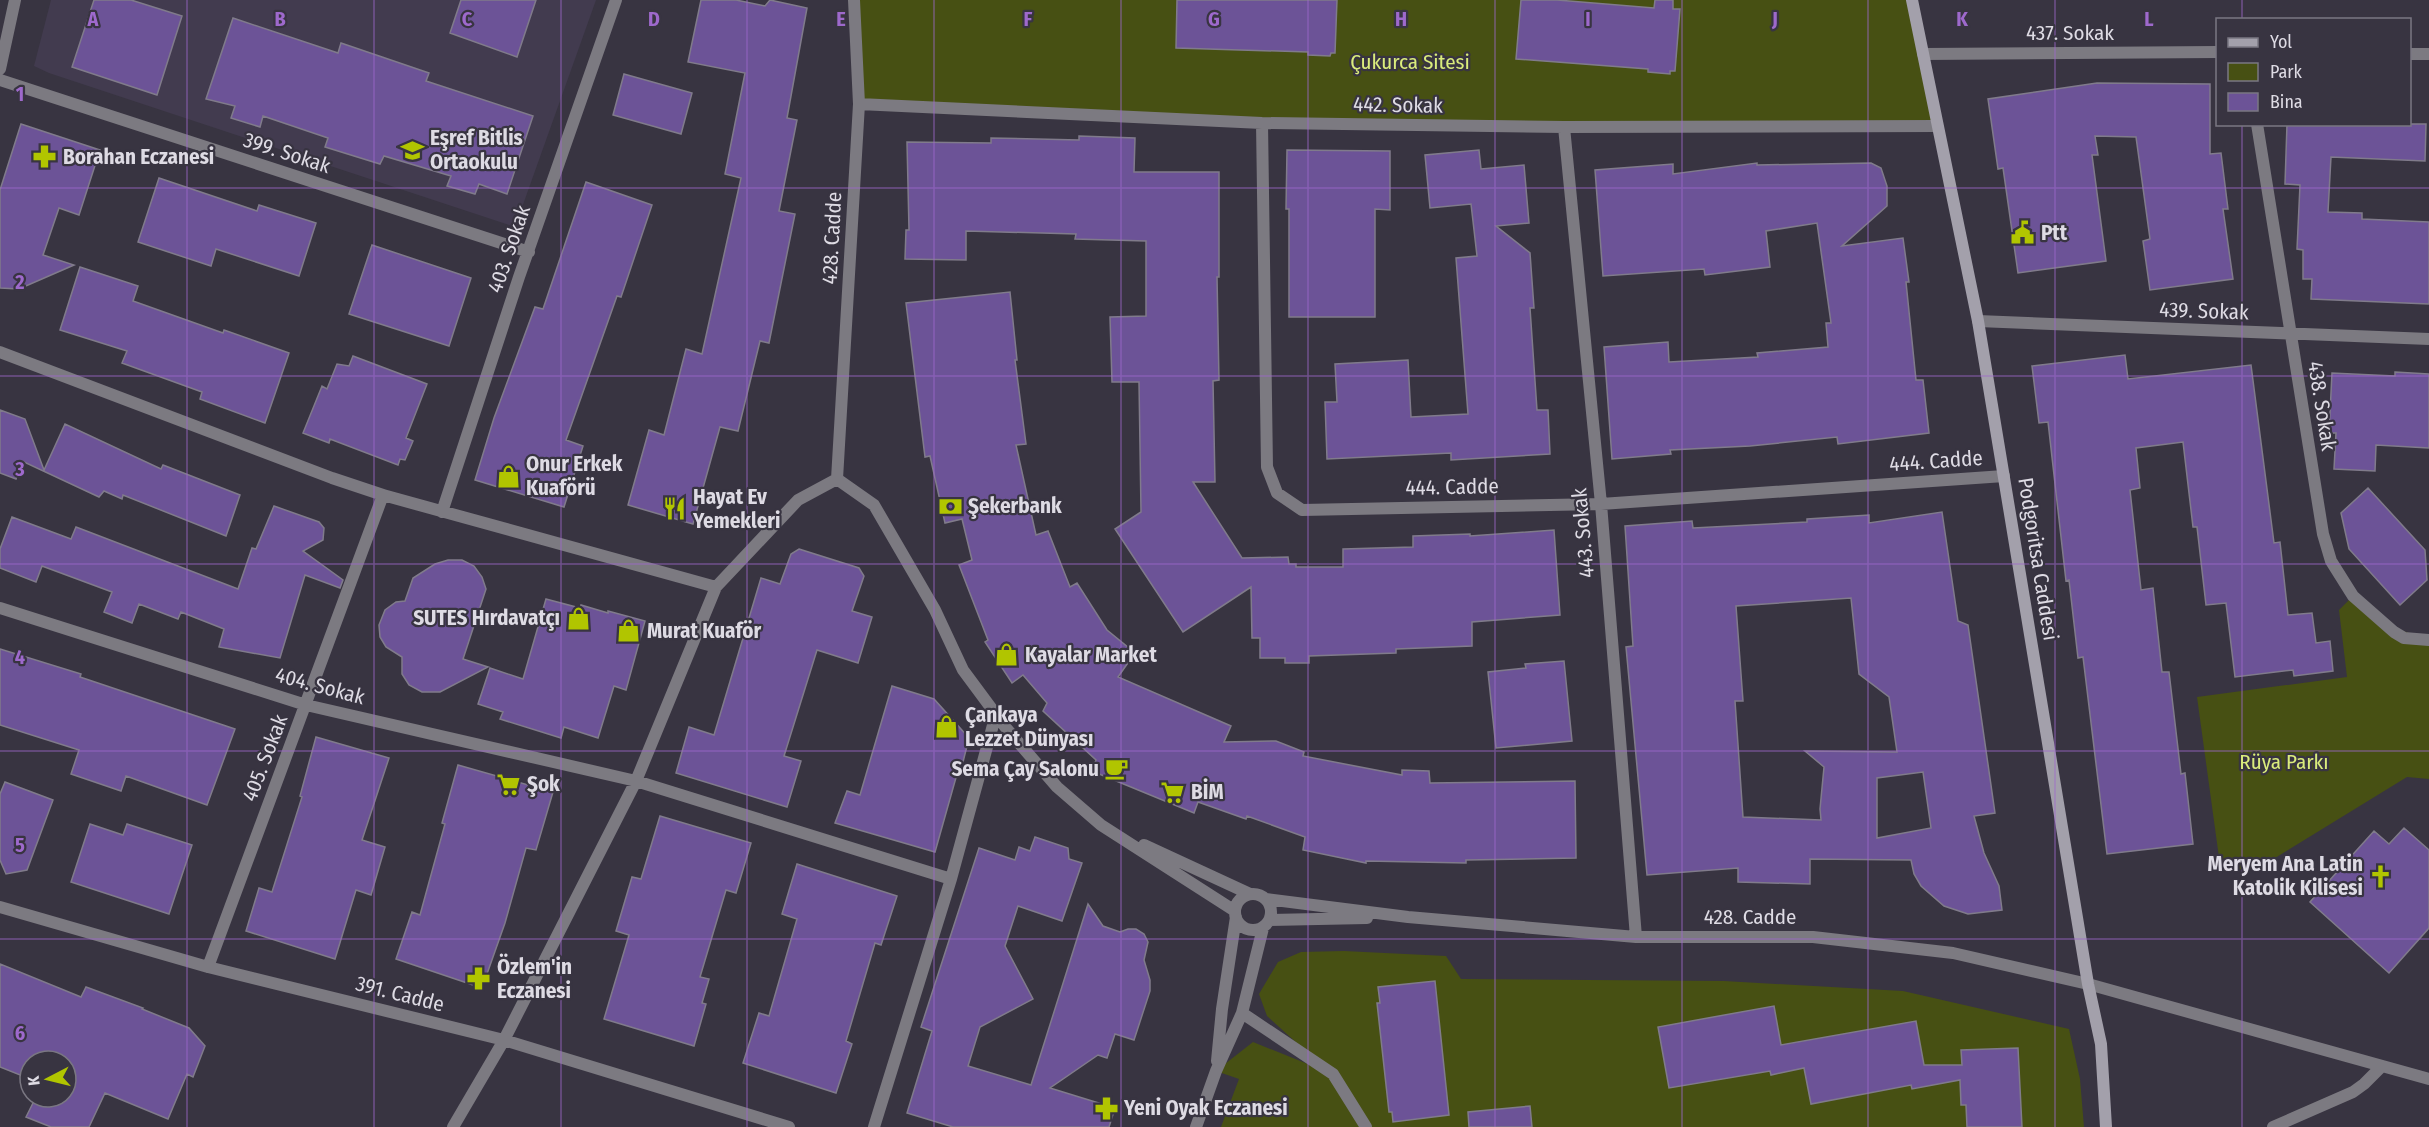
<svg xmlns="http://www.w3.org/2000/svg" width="2429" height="1127" font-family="'Fira Sans Condensed',sans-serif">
<rect width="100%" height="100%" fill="#383441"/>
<!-- built -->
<path fill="#423b4f" d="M51,0H596L515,227L49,73L34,66Z"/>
<!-- green -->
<path fill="#475013" d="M854,0H1912L1937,126L1262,123L859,104Z
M2353,596L2383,624L2429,640V779L2407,777L2262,866L2221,872L2197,697L2347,677L2339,610Z
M1344,951L1446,956L1461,979L1724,981L1903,991L2069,1029L2080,1079L2084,1127H1221L1239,1079L1216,1071L1253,1042L1330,1073L1267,1016L1259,994L1278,962L1301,952Z"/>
<!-- building -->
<path fill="#6c5397" stroke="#807b8b" stroke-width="1.5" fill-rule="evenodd" d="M94,0H131L182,16L157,95L72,67Z
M461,0H536L517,57L450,33Z
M701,0H736L765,6L770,0L807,8L787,118L797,120L779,211L795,214L769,343L760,341L738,431L720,427L693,524L628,505L649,430L664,435L686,349L702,354L741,178L725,174L745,73L688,62Z
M1177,0H1337L1335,53H1331L1330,56L1308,55V52L1176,48Z
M1521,0H1557L1654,8L1655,0H1673V9H1680L1675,71H1670V74L1648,72V69L1516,59Z
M233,18L338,53L341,43L429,73L426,81L533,116L507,194L479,184L475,194L447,186L451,176L384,156L380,164L325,147L328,138L263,116L260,127L231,118L235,106L206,99Z
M624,74L692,93L681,134L613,115Z
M2097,83L2210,84V154L2221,153L2228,209H2223L2233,279L2150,290L2143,241L2150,239L2136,137L2095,136L2098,155H2092L2106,261L2018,273L2003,168L1998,169L1988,99Z
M21,124L100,150L79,215L59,208L43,255L74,265L19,289L0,288V190Z
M2287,124H2426L2425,161L2331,157L2328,212L2362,213V219L2429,222V304L2311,299L2312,279H2303V250L2297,249L2300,185L2285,184Z
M1079,136L1135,138L1134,172H1219V277H1217L1219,380L1213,381L1215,482H1193L1242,558L1288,557L1289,564H1296V567H1343V549L1413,547V536L1470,534V536L1554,530L1560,615L1472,622V646L1396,649V653L1309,656V663H1285V658H1260V638H1252L1251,587L1183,632L1115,529L1141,512L1139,382H1112L1110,317L1146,316V241L1075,239L1076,234L966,231V260L905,259L906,230H909L907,142L991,143V138L1079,140Z
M1287,150L1390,151V210L1375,209V317H1289V209H1286Z
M1479,150L1481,169L1524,165L1529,223L1496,226L1530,253L1534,308H1530L1537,410H1548L1550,454L1451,460V453L1327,459L1325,402H1337L1335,364L1408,360L1411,417L1468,414L1456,258L1477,256L1471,204L1430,208L1425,155Z
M1757,163V165L1871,163L1881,168L1887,186V206L1842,246L1903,238L1909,282H1906L1916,380H1923L1929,433L1838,444L1837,437L1750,446L1670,450L1671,454L1612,459L1604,347L1668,342L1669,362L1758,357L1757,353L1828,347L1826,323H1831L1817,223L1766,231L1770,267L1705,275L1704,269L1603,276L1595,170L1673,164V174Z
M159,178L257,211L259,205L316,223L299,276L216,249L211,266L138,242Z
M586,182L652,205L621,297L617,296L566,440L583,446L564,507L475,480L494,418L535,307L543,309Z
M372,245L471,278L449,346L349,314Z
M80,267L138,286L133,301L223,333L224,330L289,353L265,423L200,399L202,392L122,363L127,351L60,330Z
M1010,292L1017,360H1015L1026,444L1016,445L1036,535L1048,531L1070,587L1077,583L1107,630L1135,653L1118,677L1231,726L1224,742L1276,741L1304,752L1303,756L1402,775V770L1429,771L1430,783L1575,781L1576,858L1466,860V863L1366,861V863L1303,850L1305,837L1247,816L1246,819L1198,802L1194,813L1092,771L1096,760L1043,711L1047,703L1023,675L1012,683L985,642L988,640L959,565L972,560L962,519L945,523L930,456L925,457L906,303Z
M2125,355L2128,379L2251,365L2274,543L2280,542L2288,615L2312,613L2316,643L2330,641L2333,671L2294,676L2293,670L2235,677L2226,603L2206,605L2197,527H2193L2183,442L2136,448L2140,488L2130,490L2141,590L2153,588L2162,672H2169L2181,774L2185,773L2193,844L2107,854L2083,657L2078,658L2069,580L2066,581L2048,422L2039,423L2032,366Z
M353,356L427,384L406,438L413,441L405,460L400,459L398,465L330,439L329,443L303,433L322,386L327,389L337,364L349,366Z
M2395,372L2429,374V448L2376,445L2375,471L2334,469L2336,433H2329L2332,373L2395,376Z
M0,410L25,419L44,470L65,424L161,469L163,465L240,495L226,536L123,495L122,499L104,491L99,497L22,461L16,479L0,473Z
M2368,488L2425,550L2427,580L2400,605L2349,549L2341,513Z
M274,506L319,522L324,528L323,540L303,551L343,580L340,588L305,575L280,658L219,647L224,629L181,612L178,619L139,604L132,623L104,612L112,592L42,566L36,582L0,568V549L12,517L71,539L76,527L238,589L252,548L256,549Z
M1942,512L1958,621L1968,625L1995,813L1974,816L1984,853L1999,886L2002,910L1968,914L1944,906L1921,886L1914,874L1911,860L1810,859V884L1738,882V868L1647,875L1626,647L1633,646L1625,526L1692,521L1693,528L1807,522V519L1869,515V523ZM1851,598L1859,674L1889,697L1897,752L1805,751L1824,767L1820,809L1821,820L1743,817L1735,701H1743L1736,606ZM1923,772L1931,828L1877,838V778Z
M799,549L859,568L864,576L852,611L872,617L858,663L817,650L784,756L801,761L787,807L676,773L689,727L714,735L761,578L780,584L791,554Z
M448,560H462L474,566L482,577L486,589L463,659L488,667L440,692H422L409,685L402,674V657L386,647L380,637L379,625L385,610L396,602L405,601L413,578L435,564Z
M546,599L580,608L581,605L608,613V611L645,621L626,690L614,686L598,738L564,727L561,738L500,719L503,712L478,704L490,668L523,679Z
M0,649L81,674L80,677L235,729L207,805L126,776L121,791L71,774L79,750L0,725Z
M1564,661L1572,741L1496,748L1488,672L1526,668L1525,664Z
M892,686L934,699L969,738L960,774H957L935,852L835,823L847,791L860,795Z
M316,737L389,758L362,840L385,847L371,895L356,890L335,959L246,931L259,888L272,892L302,797L300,796Z
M458,765L553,792L536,850L526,848L505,923L482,988L396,959L412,912L420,915L445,824L442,823Z
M5,782L53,800L27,870L6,874L0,860V794Z
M660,816L751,843L736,893L726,890L700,977L709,979L702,1003L706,1004L694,1046L604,1019L629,935L616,931L632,877L641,879Z
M90,824L123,835L127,824L192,845L169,914L71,882Z
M2404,828L2429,850V928L2389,973L2310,902L2374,831L2389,844Z
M1035,837L1068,848L1069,859L1082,863L1062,921L1018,906L1005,946L1033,999L980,1027L968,1066L1031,1085L1088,904L1103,926L1120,932L1128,929H1136L1144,934L1148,942L1144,960L1150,980V991L1134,1040L1115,1034L1107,1058L1098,1055L1050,1088L1115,1108L1109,1127H953L907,1113L932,1031L921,1027L979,848L1015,860L1019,847L1030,851Z
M797,864L897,896L881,945L875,943L846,1041L852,1044L836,1093L743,1063L759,1013L769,1016L797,919L782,914Z
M0,964L81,997L86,987L143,1008L142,1009L189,1028L205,1046L193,1077L187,1074L168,1119L105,1093L89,1127H51L26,1117L36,1097H66V1061H30V1079L0,1067Z
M1435,981L1449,1115L1393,1122L1392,1112H1389L1377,1003H1380L1378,987Z
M1774,1006L1781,1045L1916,1021L1924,1065H1962L1961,1050L2018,1048L2022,1127H1967L1966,1105H1961L1960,1080L1912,1089L1911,1085L1811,1104L1804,1068L1771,1075L1770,1071L1669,1088L1658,1027Z
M1530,1106L1532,1127H1469L1468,1112Z"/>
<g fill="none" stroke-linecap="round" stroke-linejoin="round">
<!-- street -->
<path stroke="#7c7a81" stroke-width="12" d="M1923,54L2218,52
M2410,54H2429
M0,69L15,0
M0,80L529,252
M859,104L1262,123L1564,127L1937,126
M1262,123L1267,467L1277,493L1302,510L1601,504L2004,476
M2257,124L2323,534L2331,561L2353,596L2394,632L2404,638L2429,640
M1564,127L1601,504L1636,937
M1978,321L2429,339
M0,352L332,478L383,495L716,587
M837,479L874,505L935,610L963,670L1006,728L1057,787L1101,825L1235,911
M837,479L859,104L854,0
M442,512L519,277L616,0
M0,608L306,705L636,781L951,879L874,1127
M1144,845L1250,894
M951,879L996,714
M1235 912a18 18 0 1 1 36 0a18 18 0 1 1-36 0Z
M1266,899L1408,917L1636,937H1813L1953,953L2088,984L2429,1079
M0,907L208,967L504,1040L789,1127
M1270,920L1367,918
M208,967L383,495
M1242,1013L1333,1074L1366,1127
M1217,1061L1222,1009L1236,917
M453,1127L504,1040L636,781L716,587L798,500L837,479
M1196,1127L1216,1071L1242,1013L1263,928
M2273,1127L2353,1092L2364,1084L2382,1066"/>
<!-- secondary -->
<path stroke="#a3a0ab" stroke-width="12" d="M1912,0L1978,321L2088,984L2101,1044L2106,1127"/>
</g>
<!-- grid -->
<path fill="none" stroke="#9e69cc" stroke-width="1.5" stroke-opacity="0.55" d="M187,0V1127M374,0V1127M561,0V1127M747,0V1127M934,0V1127M1121,0V1127M1308,0V1127M1495,0V1127M1682,0V1127M1868,0V1127M2055,0V1127M2242,0V20M2242,124V1127M0,188H2429M0,376H2429M0,564H2429M0,751H2429M0,939H2429"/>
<!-- icons -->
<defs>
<symbol id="school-bare" viewBox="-9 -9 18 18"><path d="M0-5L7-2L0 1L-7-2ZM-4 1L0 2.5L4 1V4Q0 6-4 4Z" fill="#b1c500" stroke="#383441" stroke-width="2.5" paint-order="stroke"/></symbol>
<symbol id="pharmacy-bare" viewBox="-9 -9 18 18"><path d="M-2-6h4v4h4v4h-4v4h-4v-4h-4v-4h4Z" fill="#b1c500" stroke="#383441" stroke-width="2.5" paint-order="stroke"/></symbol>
<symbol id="civic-bare" viewBox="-9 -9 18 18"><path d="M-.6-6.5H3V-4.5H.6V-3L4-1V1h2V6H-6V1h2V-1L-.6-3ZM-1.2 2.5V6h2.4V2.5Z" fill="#b1c500" stroke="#383441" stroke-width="2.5" paint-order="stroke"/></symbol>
<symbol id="shop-bare" viewBox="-9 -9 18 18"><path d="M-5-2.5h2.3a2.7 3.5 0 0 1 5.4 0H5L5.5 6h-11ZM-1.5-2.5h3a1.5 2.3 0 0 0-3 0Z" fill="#b1c500" stroke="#383441" stroke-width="2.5" paint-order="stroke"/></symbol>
<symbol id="bank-bare" viewBox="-9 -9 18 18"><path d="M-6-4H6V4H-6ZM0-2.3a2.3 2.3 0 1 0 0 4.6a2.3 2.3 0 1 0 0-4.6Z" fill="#b1c500" stroke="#383441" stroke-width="2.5" paint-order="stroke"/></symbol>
<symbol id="restaurant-bare" viewBox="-9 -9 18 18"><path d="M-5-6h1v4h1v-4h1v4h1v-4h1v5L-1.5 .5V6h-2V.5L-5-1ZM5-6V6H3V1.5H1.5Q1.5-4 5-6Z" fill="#b1c500" stroke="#383441" stroke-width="2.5" paint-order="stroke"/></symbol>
<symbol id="cafe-bare" viewBox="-9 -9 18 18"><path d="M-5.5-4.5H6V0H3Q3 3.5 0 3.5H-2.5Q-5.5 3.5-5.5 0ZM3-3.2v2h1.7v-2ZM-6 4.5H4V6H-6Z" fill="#b1c500" stroke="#383441" stroke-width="2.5" paint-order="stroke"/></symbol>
<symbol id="supermarket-bare" viewBox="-9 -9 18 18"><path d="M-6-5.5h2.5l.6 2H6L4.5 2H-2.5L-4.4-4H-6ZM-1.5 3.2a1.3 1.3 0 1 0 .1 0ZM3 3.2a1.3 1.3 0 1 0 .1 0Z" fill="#b1c500" stroke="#383441" stroke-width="2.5" paint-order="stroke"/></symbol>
<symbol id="church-bare" viewBox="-9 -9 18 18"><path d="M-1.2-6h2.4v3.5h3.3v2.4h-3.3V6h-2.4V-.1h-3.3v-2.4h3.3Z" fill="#b1c500" stroke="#383441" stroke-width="2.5" paint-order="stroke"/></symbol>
</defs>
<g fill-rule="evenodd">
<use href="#school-bare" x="396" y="134" width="33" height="33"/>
<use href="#pharmacy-bare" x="28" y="140" width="33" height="33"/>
<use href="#civic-bare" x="2006" y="216" width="33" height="33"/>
<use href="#shop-bare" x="492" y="460" width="33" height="33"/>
<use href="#bank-bare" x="934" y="490" width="33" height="33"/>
<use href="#restaurant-bare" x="658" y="492" width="33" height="33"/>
<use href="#shop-bare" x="562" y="602" width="33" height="33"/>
<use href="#shop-bare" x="612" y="614" width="33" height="33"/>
<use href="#shop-bare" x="990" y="638" width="33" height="33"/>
<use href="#shop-bare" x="930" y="710" width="33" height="33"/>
<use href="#cafe-bare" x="1100" y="752" width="33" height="33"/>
<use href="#supermarket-bare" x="492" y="768" width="33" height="33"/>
<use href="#supermarket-bare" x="1156" y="776" width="33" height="33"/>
<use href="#church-bare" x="2364" y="860" width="33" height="33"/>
<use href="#pharmacy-bare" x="462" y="962" width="33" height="33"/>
<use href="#pharmacy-bare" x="1090" y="1092" width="33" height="33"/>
</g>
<g text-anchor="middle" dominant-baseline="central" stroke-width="4.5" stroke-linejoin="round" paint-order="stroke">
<!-- street labels -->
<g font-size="21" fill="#dedbe4" stroke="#383441">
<text x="2070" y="33">437. Sokak</text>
<text transform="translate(1398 105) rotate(1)">442. Sokak</text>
<text transform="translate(287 153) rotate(18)">399. Sokak</text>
<text transform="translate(832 238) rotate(-87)">428. Cadde</text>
<text transform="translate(509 249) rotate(-71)">403. Sokak</text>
<text transform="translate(2204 311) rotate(2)">439. Sokak</text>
<text transform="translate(2322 406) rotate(81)">438. Sokak</text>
<text transform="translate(1936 461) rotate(-4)">444. Cadde</text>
<text transform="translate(1452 487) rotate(-1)">444. Cadde</text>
<text transform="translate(1583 533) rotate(-95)">443. Sokak</text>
<text transform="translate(2038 559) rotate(81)">Podgoritsa Caddesi</text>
<text transform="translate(320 686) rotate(15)">404. Sokak</text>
<text transform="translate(265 758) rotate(-69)">405. Sokak</text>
<text x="1750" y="917">428. Cadde</text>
<text transform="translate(400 994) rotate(14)">391. Cadde</text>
</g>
<!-- park labels -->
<g font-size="21" fill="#daec7c" stroke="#383441">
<text x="1410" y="62">Çukurca Sitesi</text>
<text x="2284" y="762">Rüya Parkı</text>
</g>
<!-- poi labels -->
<g font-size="21" font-weight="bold" fill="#dedbe4" stroke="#383441" text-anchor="start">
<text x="430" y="138">Eşref Bitlis<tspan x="430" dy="24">Ortaokulu</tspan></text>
<text x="63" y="157">Borahan Eczanesi</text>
<text x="2041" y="233">Ptt</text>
<text x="526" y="464">Onur Erkek<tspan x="526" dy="24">Kuaförü</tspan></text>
<text x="693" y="497">Hayat Ev<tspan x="693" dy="24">Yemekleri</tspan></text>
<text x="968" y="506">Şekerbank</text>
<text x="560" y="618" text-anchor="end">SUTES Hırdavatçı</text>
<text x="647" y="631">Murat Kuaför</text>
<text x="1025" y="655">Kayalar Market</text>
<text x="965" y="715">Çankaya<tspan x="965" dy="24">Lezzet Dünyası</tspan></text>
<text x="1099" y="769" text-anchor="end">Sema Çay Salonu</text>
<text x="527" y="784">Şok</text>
<text x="1191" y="792">BİM</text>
<text x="2363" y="864" text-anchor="end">Meryem Ana Latin<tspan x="2363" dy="24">Katolik Kilisesi</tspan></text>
<text x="497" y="967">Özlem'in<tspan x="497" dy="24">Eczanesi</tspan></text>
<text x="1124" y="1108">Yeni Oyak Eczanesi</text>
</g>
</g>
<g font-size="20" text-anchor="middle" font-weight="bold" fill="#9e69cc" stroke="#383441" stroke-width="4.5" stroke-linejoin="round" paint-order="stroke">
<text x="93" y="26">A</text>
<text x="280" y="26">B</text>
<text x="467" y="26">C</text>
<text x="654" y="26">D</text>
<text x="841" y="26">E</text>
<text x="1028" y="26">F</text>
<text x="1214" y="26">G</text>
<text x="1401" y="26">H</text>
<text x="1588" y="26">I</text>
<text x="1775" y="26">J</text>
<text x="1962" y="26">K</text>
<text x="2149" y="26">L</text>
<text x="20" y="101">1</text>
<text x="20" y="289">2</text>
<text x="20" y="476">3</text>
<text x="20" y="664">4</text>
<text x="20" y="852">5</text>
<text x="20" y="1040">6</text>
</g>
<!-- legend -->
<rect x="2216" y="18" width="195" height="108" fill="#383441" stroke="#7a7782" stroke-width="1.5"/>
<rect x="2228" y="38" width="30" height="9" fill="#a3a0ab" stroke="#7a7782" stroke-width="1.5"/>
<text x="2270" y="48" font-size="18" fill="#dedbe4">Yol</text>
<rect x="2228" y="63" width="30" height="18" fill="#475013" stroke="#7a7782" stroke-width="1.5"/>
<text x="2270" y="78" font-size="18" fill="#dedbe4">Park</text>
<rect x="2228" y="93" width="30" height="18" fill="#6c5397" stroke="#7a7782" stroke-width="1.5"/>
<text x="2270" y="108" font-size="18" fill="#dedbe4">Bina</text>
<!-- north arrow -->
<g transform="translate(48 1079) rotate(263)"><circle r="28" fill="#383441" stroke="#7a7782" stroke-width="1.5"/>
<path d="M0-4.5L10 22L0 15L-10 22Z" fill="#b1c500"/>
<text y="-9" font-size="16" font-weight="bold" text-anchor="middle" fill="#dedbe4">K</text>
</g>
</svg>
